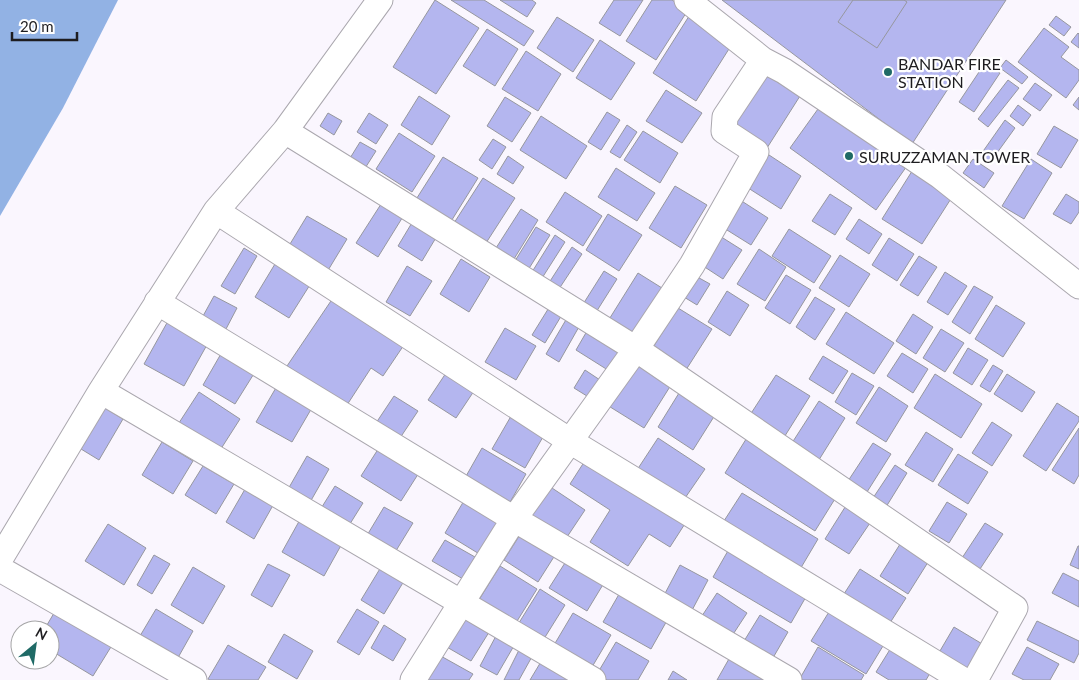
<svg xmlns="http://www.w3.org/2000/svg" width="1079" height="680" font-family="Lato,sans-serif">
<rect width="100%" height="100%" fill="#faf6fe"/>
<!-- water -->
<path fill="#92b2e4" d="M0,0H118L63,108L0,216Z"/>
<!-- building -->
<path fill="#b4b6ef" stroke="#96979e" d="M435,0L479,28L436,94L393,67Z
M451,0H484L534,31L524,46Z
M500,0H532L536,3L527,17Z
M614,0H643L620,36L599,23Z
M652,0H672L688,10L656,60L626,41Z
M722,0H1006L912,144Z
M853,0H904L907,2L877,48L838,22Z
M691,13L734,41L696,101L653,73Z
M1056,16L1071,27L1064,36L1049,25Z
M557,17L594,40L573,72L537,48Z
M1044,28L1069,47L1061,57L1079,70V80L1066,98L1018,62Z
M487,29L518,49L495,86L463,66Z
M1078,33L1079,34V48L1071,42Z
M600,40L635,63L611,100L576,78Z
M526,51L561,74L538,111L502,89Z
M1006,60L1028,77L1022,84L1000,68Z
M985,63L1000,73L974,112L959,102Z
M763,73L800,96L767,148L731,124Z
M1008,80L1019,88L988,127L978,119Z
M1035,83L1052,95L1040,111L1023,99Z
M666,90L702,113L682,143L646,121Z
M419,96L450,116L432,145L401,125Z
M505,97L531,113L512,142L487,126Z
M1079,97V110L1073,105Z
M823,102L909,163L876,210L790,148Z
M1018,105L1031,115L1023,126L1010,116Z
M607,112L620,120L601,150L588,142Z
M328,113L342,121L334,135L320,126Z
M369,113L388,125L376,144L357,132Z
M541,116L587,146L566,179L520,150Z
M1005,120L1015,128L989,164L979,157Z
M627,125L637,132L620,158L610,152Z
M1054,126L1078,140L1061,168L1037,154Z
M643,131L678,153L660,183L624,160Z
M399,133L435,156L412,192L376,169Z
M493,139L506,147L492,169L479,160Z
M360,142L376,151L362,173L347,163Z
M766,153L801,176L781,209L745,186Z
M508,156L524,167L513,184L497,174Z
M443,157L478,178L450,223L415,201Z
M973,159L994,173L984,188L963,173Z
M1031,159L1052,173L1024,219L1002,206Z
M616,168L655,193L637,221L598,197Z
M914,168L954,194L922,244L882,219Z
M483,178L515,198L486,243L454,223Z
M675,186L707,205L681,248L649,228Z
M565,192L602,216L583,246L546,222Z
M830,194L852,208L835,235L812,221Z
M1066,194L1079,202V212L1071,224L1053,214Z
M737,198L768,218L751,245L719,225Z
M383,201L404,215L378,257L356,243Z
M521,209L538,220L514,259L496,248Z
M608,214L642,235L619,271L586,250Z
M307,216L347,239L327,272L287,249Z
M859,219L882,234L869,254L846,239Z
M413,221L437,236L422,261L398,246Z
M536,227L550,235L523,278L510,269Z
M789,229L831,256L814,283L772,256Z
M715,233L742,250L723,279L697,262Z
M555,235L565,242L537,286L527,280Z
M889,238L914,254L897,281L872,265Z
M572,247L582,254L555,295L545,289Z
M244,248L257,256L235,294L221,286Z
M759,249L786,267L765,301L737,284Z
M840,255L870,274L849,307L819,288Z
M919,256L937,267L918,296L900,285Z
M278,259L313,280L289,318L255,297Z
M461,259L490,277L469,312L440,294Z
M407,266L432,281L410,316L386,302Z
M604,271L617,279L593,317L580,309Z
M945,272L967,286L948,315L927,302Z
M638,273L670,293L641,341L608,321Z
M692,274L710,284L697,305L679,294Z
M786,275L811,290L790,324L765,308Z
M974,286L993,297L970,334L952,322Z
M727,291L749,305L730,336L708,322Z
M337,292L408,339L383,376L371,368L347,405L287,366Z
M214,296L237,308L226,329L203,316Z
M815,297L835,309L815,340L796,327Z
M996,305L1025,323L1003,357L975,339Z
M550,306L563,313L545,343L532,335Z
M678,308L712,329L684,373L650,352Z
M846,312L894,343L874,374L826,344Z
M913,314L933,327L916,354L896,341Z
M567,318L580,325L559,362L546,354Z
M168,321L208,343L184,386L144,364Z
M505,328L536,346L516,380L485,362Z
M941,329L964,343L945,372L923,358Z
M587,331L623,352L611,372L576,350Z
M968,348L988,360L972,385L953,373Z
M222,352L255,372L235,404L203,385Z
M902,353L928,369L913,393L887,376Z
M823,356L848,371L833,394L809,379Z
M634,362L671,385L644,428L607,405Z
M993,365L1003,371L990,392L980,386Z
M585,370L606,384L595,401L574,388Z
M446,373L474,391L456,418L428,400Z
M852,373L874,386L856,415L835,402Z
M935,374L982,404L961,438L914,408Z
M1007,374L1035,392L1022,412L994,394Z
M776,375L810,396L783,439L748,418Z
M277,386L313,406L292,442L256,422Z
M879,387L908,406L886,442L856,423Z
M199,392L240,419L217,455L175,429Z
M679,393L715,415L693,450L658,427Z
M394,396L418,411L398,441L374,426Z
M819,401L845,418L817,463L790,446Z
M1057,403L1079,417V421L1046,471L1023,456Z
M105,408L123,419L99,460L81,449Z
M514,411L547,430L525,468L492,449Z
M992,422L1012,435L992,466L972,453Z
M1079,428V475L1074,484L1052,470Z
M926,432L953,449L933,482L905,465Z
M748,436L838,494L815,531L725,473Z
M658,438L705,469L683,501L637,470Z
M162,442L193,461L173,494L142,475Z
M382,443L422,468L401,501L361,476Z
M873,443L891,454L867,492L848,481Z
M482,448L526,474L505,511L461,485Z
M958,454L988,472L968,504L938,485Z
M307,456L329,469L309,504L287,491Z
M588,456L688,519L670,547L649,534L628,566L590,542L610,510L570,484Z
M895,465L907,473L886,507L873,498Z
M203,466L234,484L216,514L185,495Z
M248,484L276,500L254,539L226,522Z
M335,486L363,503L348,527L320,510Z
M549,486L585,510L563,543L527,520Z
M742,493L818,539L799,571L722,524Z
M465,499L501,521L481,555L445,533Z
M947,502L967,514L949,543L929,531Z
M847,504L872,520L849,554L825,539Z
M384,507L413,523L394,554L366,537Z
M302,516L344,540L324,576L282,552Z
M985,523L1003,534L980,569L962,558Z
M108,524L146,548L124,585L85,561Z
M523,530L557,552L538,582L504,560Z
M445,540L475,557L463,579L432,561Z
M902,541L930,559L908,594L880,576Z
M1078,546H1079V569L1070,565Z
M729,549L807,595L791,623L713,577Z
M154,555L170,564L152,594L137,585Z
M570,555L607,578L587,611L549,588Z
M268,564L290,575L272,607L251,595Z
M680,565L708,580L689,616L661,601Z
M500,566L537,589L514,626L477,603Z
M193,567L225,586L203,624L171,605Z
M381,567L404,581L384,614L361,600Z
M860,569L906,598L888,626L842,597Z
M1063,573L1079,581V607L1052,593Z
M540,589L565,605L542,642L517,626Z
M622,589L669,617L651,649L603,622Z
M717,593L747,613L728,642L698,622Z
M832,607L886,641L866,674L811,641Z
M57,608L114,642L93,676L50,650V630H44Z
M156,609L193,631L175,663L137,641Z
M357,609L379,622L359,655L337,642Z
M573,613L611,635L592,667L554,645Z
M465,614L491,629L471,661L445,646Z
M760,615L788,632L770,663L741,646Z
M1037,621L1079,641V653L1074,663L1027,640Z
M384,625L406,639L393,661L371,648Z
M954,627L989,648L972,677L937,656Z
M284,634L313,651L297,679L268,662Z
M497,634L515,644L497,675L480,666Z
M616,642L649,661L638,680H607L597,674Z
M894,643L933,668L926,680H889L876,672Z
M228,645L266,667L258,680H210L208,679Z
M521,646L534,653L519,680H504Z
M818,647L864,675L861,680H799Z
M1027,647L1059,664L1050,680H1024L1012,674Z
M734,650L768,670L762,680H717Z
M439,655L473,674L469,680H425Z
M542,660L569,675L566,680H530Z
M673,671L687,680H668Z"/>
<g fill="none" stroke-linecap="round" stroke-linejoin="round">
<defs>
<path id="street" d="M687,0L763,60L784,71L940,176L1079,286
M285,131L636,349L1015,608L975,680
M216,211L570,441L963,680
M157,302L514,519L789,680
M101,391L593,680
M0,559L101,391L216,211L285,131L380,0
M0,569L194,680
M413,680L514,519L636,349L692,265L756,152L724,131L725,117L763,60"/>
</defs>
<!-- street casing -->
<use href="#street" stroke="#aaa7ae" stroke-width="27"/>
<!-- street -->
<use href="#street" stroke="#fff" stroke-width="25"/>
</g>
<!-- markers -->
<g fill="#1f6a66" stroke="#fff" stroke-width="2">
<circle cx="888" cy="72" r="5"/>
<circle cx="849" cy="156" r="5"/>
</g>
<g text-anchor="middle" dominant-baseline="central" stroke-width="4.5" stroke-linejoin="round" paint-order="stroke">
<!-- poi labels -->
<g font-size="16" fill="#1e1d20" stroke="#fff" text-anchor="start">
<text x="898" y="63">BANDAR FIRE<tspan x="898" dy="18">STATION</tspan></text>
<text x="859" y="156">SURUZZAMAN TOWER</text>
</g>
</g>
<!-- north arrow -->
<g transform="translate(35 645) rotate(29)"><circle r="24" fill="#ffffff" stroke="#a5a5a6"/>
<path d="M0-4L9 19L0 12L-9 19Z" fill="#1f6a66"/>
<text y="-8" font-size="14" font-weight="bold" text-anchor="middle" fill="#1e1d20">N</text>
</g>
<!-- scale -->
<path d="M12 32v8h65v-8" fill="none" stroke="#1e1d20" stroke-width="2.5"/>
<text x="20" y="32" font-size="15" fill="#1e1d20" stroke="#ffffff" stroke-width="4" paint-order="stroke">20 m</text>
</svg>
